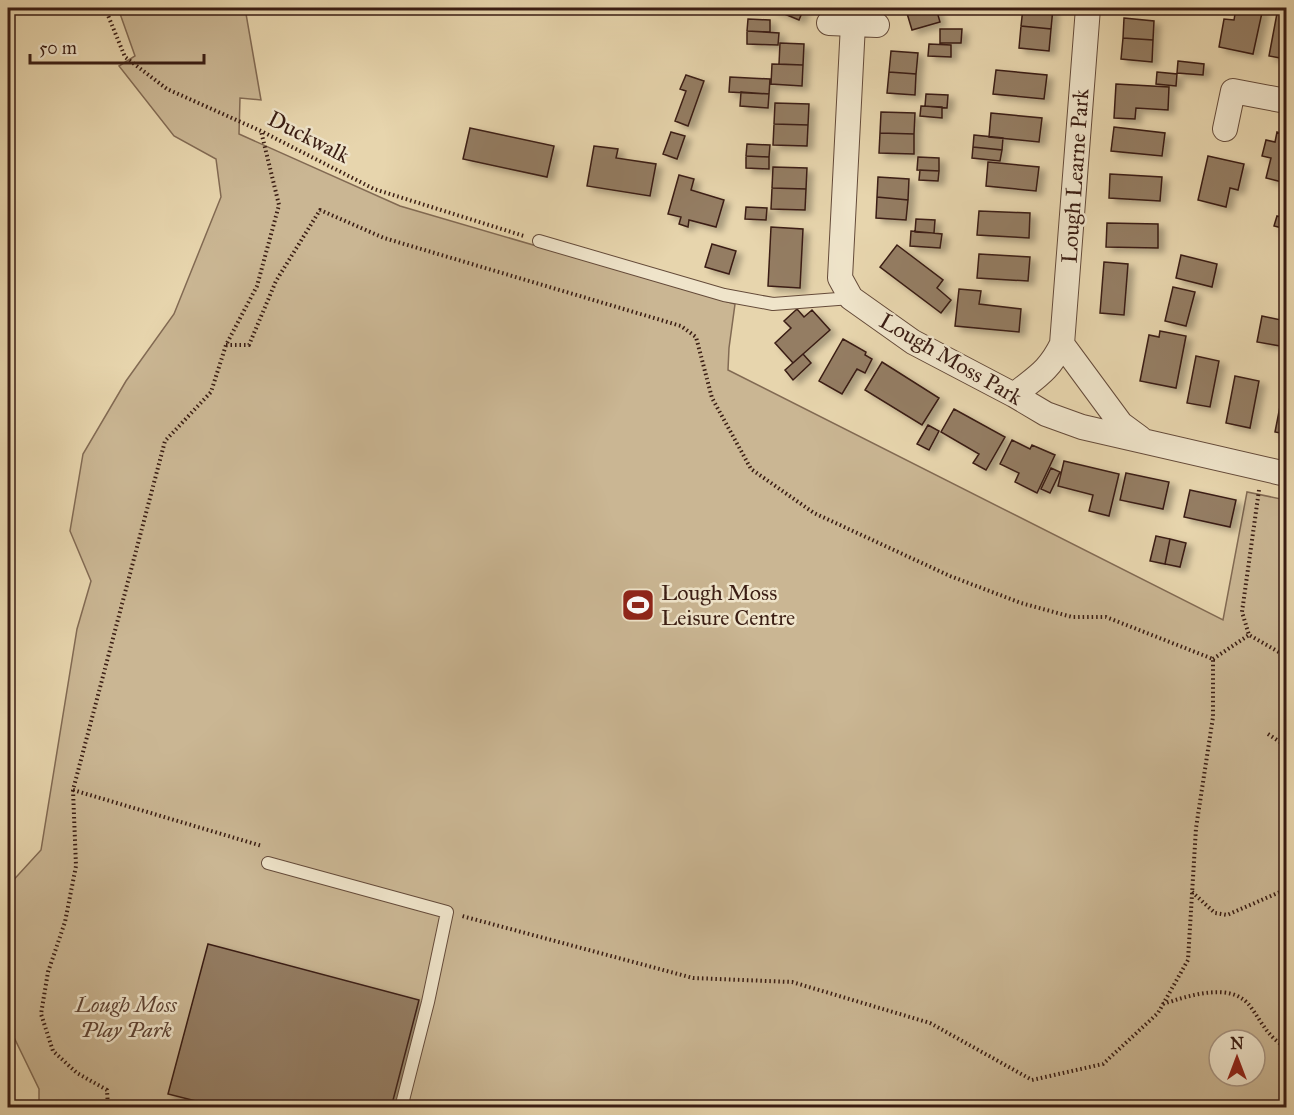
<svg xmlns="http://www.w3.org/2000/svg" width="1294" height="1115" font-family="'IM FELL Great Primer',serif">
<defs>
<filter id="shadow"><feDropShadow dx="6" dy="4" stdDeviation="3" flood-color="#0004"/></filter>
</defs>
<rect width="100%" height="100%" fill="#e7d5ad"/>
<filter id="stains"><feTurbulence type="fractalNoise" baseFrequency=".00333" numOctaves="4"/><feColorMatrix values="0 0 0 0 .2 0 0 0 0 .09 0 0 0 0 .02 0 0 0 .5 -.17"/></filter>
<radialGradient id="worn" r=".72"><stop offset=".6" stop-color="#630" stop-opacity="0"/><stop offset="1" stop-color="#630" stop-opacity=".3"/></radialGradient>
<!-- green -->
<path fill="#cab693" stroke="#826a53" stroke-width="1.5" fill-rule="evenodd" d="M118,8H245L261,100L240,98L239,134L400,206L735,304L729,348L728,370L1223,620L1247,492L1286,500V1107H39V1089L8,1025V886L41,850L77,629L91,581L70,531L83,454L126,381L174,314L221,197L216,159L174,136L119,66L135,56ZM1219,1040H1255V1076H1219Z"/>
<!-- building -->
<path fill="#947d63" stroke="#3a1d13" stroke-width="1.5" filter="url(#shadow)" d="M770,8H804L799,20Z
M914,8H936L940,22L912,30L906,10Z
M1023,8H1053L1051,29L1021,26Z
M1236,8H1263L1253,54L1219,47L1224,19L1234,20Z
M1278,8H1286V59L1269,56Z
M1124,18L1154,21L1153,40L1123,38Z
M748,19L770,20V32L747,31Z
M1021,26L1051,29L1049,51L1019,48Z
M940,29H962L961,43H940Z
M747,31L779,33L778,45L747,44Z
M1123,38L1153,40L1152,62L1121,59Z
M780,43L804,44L803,65L779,64Z
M929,44L951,45V57L928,56Z
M891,51L918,53L916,74L889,72Z
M1178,61L1204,64L1203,75L1177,73Z
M772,64L803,65L802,86L771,84Z
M996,70L1047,75L1044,99L993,94Z
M889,72L916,74L915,95L887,93Z
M1157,72L1177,74L1176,86L1156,84Z
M686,75L704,81L688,126L675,121L686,91L680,89Z
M730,77L770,79L769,94L729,92Z
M1116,84L1169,87L1168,110L1136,108L1135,119L1114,118Z
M741,92L769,94L768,108L740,106Z
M926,94L948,95L947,108L925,106Z
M775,103L809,104L808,125L774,124Z
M921,106L942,107V118L920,116Z
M881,112L915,113L914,134L880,133Z
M991,113L1042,118L1039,142L989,137Z
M774,124L808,125L807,146L773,145Z
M1114,127L1165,133L1162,156L1111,151Z
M470,128L554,146L547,177L463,159Z
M671,132L685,136L677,159L663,154Z
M1277,132L1286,135V183L1266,178L1271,158L1262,156L1266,140L1275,142Z
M880,133L914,134V154L879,153Z
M974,135L1003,138L1002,150L973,147Z
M747,144L770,145L769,157L746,156Z
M594,146L618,149L616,158L656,164L650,196L587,186Z
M973,147L1002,150L1000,161L972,158Z
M746,156L769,157V169L746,168Z
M1208,156L1244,164L1238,190L1230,188L1226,207L1198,200Z
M918,157L939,158V171L917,170Z
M988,162L1039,167L1036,191L986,186Z
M773,167L807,168L806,189L772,188Z
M920,170L939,171L938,181L919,180Z
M1110,174L1162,177L1160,201L1109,198Z
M679,175L694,179L691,190L724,200L716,227L689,220L688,227L679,224L681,217L668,214Z
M878,177L909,179L908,200L877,197Z
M772,188L806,189L805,210L771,209Z
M877,197L908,200L906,220L876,218Z
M746,207L767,208L766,220L745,219Z
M979,211L1030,213L1029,238L977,235Z
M1277,216L1286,218V229L1274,226Z
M916,219L935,220L934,233L915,232Z
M1107,223L1158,224V248L1106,247Z
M771,227L803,229L800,288L768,286Z
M911,231L942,234L940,248L910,246Z
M712,244L736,251L729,274L705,267Z
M897,245L943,280L937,288L951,300L941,313L880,267Z
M979,254L1030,257L1028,281L977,278Z
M1181,255L1217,264L1212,287L1176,278Z
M1104,262L1128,264L1124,315L1100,313Z
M1173,287L1195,292L1186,326L1165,321Z
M959,289L981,291L979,304L1021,309L1019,332L955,326Z
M797,309L804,317L812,310L830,330L793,363L775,343L791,328L784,321Z
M1262,316L1286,321V347L1257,342Z
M1160,331L1186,336L1176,388L1140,381L1149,335L1159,337Z
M843,339L866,352L865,355L872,359L865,373L857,369L842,394L819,381Z
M803,354L811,363L793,380L785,370Z
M1196,356L1219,361L1210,407L1187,403Z
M882,362L939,398L922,425L865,390Z
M1235,376L1259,381L1250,428L1226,423Z
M1284,386L1286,387V434L1275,432Z
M954,409L1005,437L986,470L973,463L979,454L941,432Z
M928,425L939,431L929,450L917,444Z
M1012,440L1030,449L1032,445L1055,455L1037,493L1015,482L1019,473L1000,464Z
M1064,461L1119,474L1109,516L1089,511L1093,495L1058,486Z
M1051,468L1060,472L1050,493L1041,489Z
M1126,473L1169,482L1163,509L1120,500Z
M1190,490L1236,500L1230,527L1184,517Z
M1156,536L1170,539L1165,564L1150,561Z
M1170,539L1186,543L1180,567L1165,564Z
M208,944L419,1000L391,1108H203L204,1103L168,1094Z"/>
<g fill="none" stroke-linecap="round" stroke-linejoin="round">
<defs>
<path id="service" d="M539,241L724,295L773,304L851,298
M268,863L447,912L428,1002L401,1108"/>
<path id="minor" d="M829,23L877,25
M853,24L840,278L851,298L913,342L1014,395L1046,414L1082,427L1286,474
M1225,129L1233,91L1286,101
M1062,344L1121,424L1140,438
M1014,395C1036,377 1049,371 1062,344L1088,8"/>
</defs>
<!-- service casing -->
<use href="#service" stroke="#654b3a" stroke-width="14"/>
<!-- minor casing -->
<use href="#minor" stroke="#654b3a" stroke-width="26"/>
<!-- path -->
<path stroke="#3a1d13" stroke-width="4" stroke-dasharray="1.5 3" stroke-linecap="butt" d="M105,8L125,57L167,89L261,131L374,189L524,236
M226,345H249L276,281L320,210L384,238L681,326L696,337L712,398L751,469L814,513L950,576L1021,603L1072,617H1106L1213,659V717L1196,828L1188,960L1158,1013L1103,1064L1032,1080L930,1023L792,982L693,978L462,916
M1259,490L1242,612L1249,635L1286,656
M1213,659L1249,635
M1268,734L1286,746
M73,790L262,846
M1192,892L1215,913L1227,915L1280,892L1286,886
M1163,1004C1188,996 1231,981 1250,1006C1262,1022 1268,1038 1286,1047
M108,1108L107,1090L77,1073L53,1051L41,1014L48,972L65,922L76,866L73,790L165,441L211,392L226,345L257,286L279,205L261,131"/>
<!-- service -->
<use href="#service" stroke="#efe4ca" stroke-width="12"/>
<!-- minor -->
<use href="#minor" stroke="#efe4ca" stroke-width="24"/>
</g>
<!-- icons -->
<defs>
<symbol id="stadium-square" viewBox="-11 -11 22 22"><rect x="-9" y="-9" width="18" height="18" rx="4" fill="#8f2418" stroke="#efe4ca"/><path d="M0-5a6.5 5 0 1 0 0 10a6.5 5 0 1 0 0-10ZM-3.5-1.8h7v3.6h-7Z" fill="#fff"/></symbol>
</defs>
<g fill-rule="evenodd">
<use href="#stadium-square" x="619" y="586" width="38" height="38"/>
</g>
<g text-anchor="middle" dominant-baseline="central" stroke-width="5" stroke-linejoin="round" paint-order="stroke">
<!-- street labels -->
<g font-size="22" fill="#3a1d13" stroke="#efe4ca">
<text transform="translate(309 137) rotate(27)">Duckwalk</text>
<text transform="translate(1075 176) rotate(-86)">Lough Learne Park</text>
<text transform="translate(951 359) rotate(30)">Lough Moss Park</text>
</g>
<!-- poi labels -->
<g font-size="22" fill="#3a1d13" stroke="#efe4ca" text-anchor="start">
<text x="661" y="592">Lough Moss<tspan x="661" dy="25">Leisure Centre</tspan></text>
</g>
<!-- park labels -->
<g font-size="22" font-style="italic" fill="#5e4333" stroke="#efe4ca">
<text x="126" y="1004">Lough Moss<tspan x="126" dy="25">Play Park</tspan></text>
</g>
</g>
<!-- margin -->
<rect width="1294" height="1115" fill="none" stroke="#e7d5ad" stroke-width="30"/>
<rect x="9" y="9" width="1276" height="1097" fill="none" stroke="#3a1d13" stroke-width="3"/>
<rect x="15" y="15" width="1264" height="1085" fill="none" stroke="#3a1d13" stroke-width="1.5"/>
<!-- north arrow -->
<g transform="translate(1237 1058)"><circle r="28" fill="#efe4ca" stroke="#a79481" stroke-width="1.5"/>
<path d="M0-4.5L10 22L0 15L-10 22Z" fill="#8f2418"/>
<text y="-9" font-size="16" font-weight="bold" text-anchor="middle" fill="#3a1d13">N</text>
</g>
<!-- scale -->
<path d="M30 54v9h174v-9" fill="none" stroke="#3a1d13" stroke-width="3"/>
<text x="39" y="54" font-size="18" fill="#3a1d13" stroke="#efe4ca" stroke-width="4.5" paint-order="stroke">50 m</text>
<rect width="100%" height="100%" filter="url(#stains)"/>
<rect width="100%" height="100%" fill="url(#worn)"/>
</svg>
